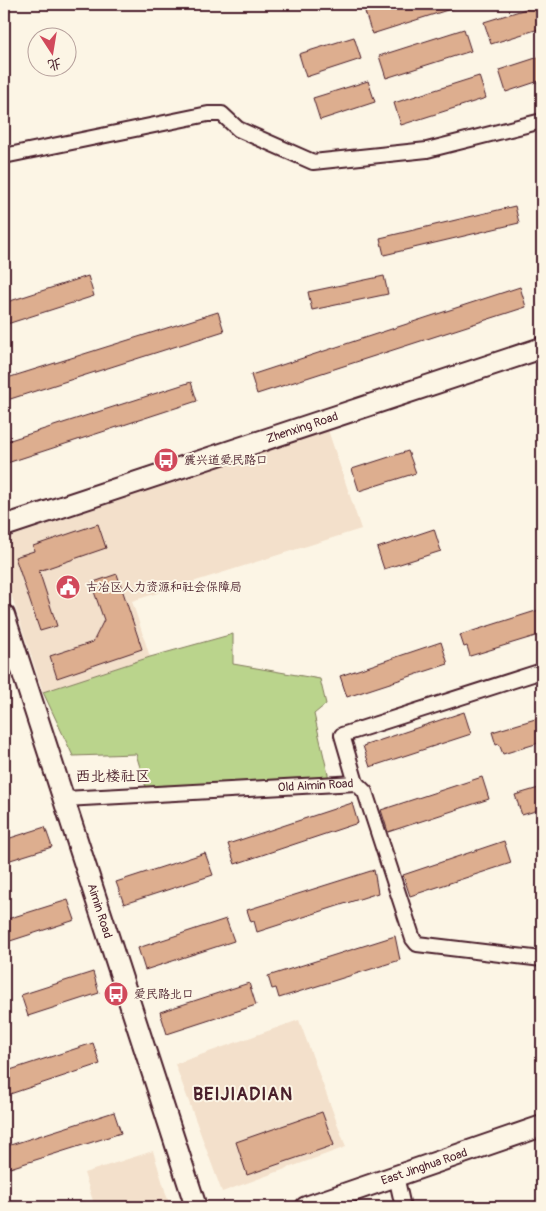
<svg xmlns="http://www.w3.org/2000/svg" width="546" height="1211" font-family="Pangolin,'LXGW WenKai TC',sans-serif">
<rect width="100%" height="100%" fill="#fcf5e5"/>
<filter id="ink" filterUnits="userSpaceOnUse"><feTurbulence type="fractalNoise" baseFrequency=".02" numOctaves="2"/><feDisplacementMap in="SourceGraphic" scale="10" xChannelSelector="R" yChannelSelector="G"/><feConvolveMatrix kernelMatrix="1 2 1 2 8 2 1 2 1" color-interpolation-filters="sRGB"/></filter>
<g filter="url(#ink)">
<!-- built -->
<path fill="#f3e0cb" d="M328,430L361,529L132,601L150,657L43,692L4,573V539Z
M299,1020L346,1147L222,1192L175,1064Z
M153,1151L170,1207H95L84,1173Z"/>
<!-- green -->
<path fill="#bad48c" stroke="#827a5c" d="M233,634V664L320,679L326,704L314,714L330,783L148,794L136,754L73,756L43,692L150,657Z"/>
<!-- building -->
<path fill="#ddae8f" stroke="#4a1f2b" d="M391,4H460V6L372,34L365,12Z
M542,4V28L491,44L484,22Z
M464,29L471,51L386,78L379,56Z
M354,37L361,59L306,77L299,54Z
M542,56V80L506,92L499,70Z
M479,76L486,98L401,125L394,103Z
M368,81L375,102L320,120L313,98Z
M515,206L519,223L384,255L380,238Z
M88,276L94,296L4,325V303Z
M384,276L388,294L312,310L308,292Z
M520,287L526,307L257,394L251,375Z
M218,312L224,331L4,401V379Z
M191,382L197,401L4,464V442Z
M408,451L416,473L359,491L352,469Z
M98,524L106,548L39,571L57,626L40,631L15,557L34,551L33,546Z
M434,529L441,551L384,569L377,548Z
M117,574L142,649L57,678L50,656L93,642L104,620L91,583Z
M542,609V634L470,656L467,646L464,647L460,635Z
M441,642L448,664L347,697L340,676Z
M464,712L471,734L370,767L363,746Z
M542,717V742L503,754L499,744L496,745L492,732Z
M482,777L489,799L388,832L381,810Z
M542,787V809L522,815L515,795Z
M352,803L358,823L235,864L228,844Z
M45,827L52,847L4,862V840Z
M504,841L511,863L410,896L403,875Z
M205,853L213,875L124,904L116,882Z
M374,870L378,893L257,932L254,921L251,922L247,910Z
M68,900L75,920L4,943V920Z
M226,919L234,941L145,970L138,948Z
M395,936L400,960L279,998L276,988L272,989L268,976Z
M93,972L99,993L28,1016L21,995Z
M249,983L256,1005L167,1034L160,1012Z
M93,1043L100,1064L4,1096V1072Z
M114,1112L121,1133L10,1168L4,1147Z
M322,1112L334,1145L247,1175L236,1142Z"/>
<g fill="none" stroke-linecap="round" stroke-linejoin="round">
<defs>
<g id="street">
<path d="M4,156L208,114H222L238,129L313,162L427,150L542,121"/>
<path d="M356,783L342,735L542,671"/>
<path id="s1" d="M65,799L356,783L365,792L413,939L417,944L542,959"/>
<path d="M396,1176L403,1207"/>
</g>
<g id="secondary">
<path id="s2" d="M4,526L542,348"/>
<path id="s3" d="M4,615L196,1207"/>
<path id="s4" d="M306,1207L542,1126"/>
</g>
</defs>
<!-- street casing -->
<use href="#street" stroke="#4a1f2b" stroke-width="18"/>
<!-- secondary casing -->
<use href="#secondary" stroke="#4a1f2b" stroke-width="24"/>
<!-- street -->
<use href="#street" stroke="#fcf5e5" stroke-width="14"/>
<!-- secondary -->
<use href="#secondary" stroke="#fcf5e5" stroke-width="20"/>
</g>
</g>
<!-- icons -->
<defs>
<symbol id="bus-disc" viewBox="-11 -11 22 22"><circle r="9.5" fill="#d1495b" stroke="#fcf5e5"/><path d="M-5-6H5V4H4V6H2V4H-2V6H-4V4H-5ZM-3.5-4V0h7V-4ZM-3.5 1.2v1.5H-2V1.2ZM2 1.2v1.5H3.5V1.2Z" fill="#fff"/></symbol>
<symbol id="civic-disc" viewBox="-11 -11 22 22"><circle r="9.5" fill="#d1495b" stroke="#fcf5e5"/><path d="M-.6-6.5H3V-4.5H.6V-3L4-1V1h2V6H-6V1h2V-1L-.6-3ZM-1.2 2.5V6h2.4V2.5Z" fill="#fff"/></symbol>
</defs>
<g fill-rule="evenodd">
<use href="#bus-disc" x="152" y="446" width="28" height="28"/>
<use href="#civic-disc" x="54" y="573" width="28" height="28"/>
<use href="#bus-disc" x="102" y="980" width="28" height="28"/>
</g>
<g text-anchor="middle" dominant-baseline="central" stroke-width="4" stroke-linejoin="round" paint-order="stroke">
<!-- street labels -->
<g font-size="12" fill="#4a1f2b" stroke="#fcf5e5">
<text stroke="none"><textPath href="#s2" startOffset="314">Zhenxing Road</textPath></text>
<text stroke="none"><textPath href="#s1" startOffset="251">Old Aimin Road</textPath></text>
<text stroke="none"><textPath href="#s3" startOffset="311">Aimin Road</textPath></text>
<text stroke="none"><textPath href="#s4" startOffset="125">East Jinghua Road</textPath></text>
</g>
<!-- poi labels -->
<g font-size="12" fill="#4a1f2b" stroke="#fcf5e5" text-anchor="start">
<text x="184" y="460">震兴道爱民路口</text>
<text x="86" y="587">古冶区人力资源和社会保障局</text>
<text x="134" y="994">爱民路北口</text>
</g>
<!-- quarter labels -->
<g font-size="15" fill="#4a1f2b" stroke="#fcf5e5">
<text x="113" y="776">西北楼社区</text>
</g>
<!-- district labels -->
<g font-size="18" font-weight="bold" letter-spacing="1" fill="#4a1f2b" stroke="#fcf5e5">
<text x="243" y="1094">BEIJIADIAN</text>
</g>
</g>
<!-- margin -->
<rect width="546" height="1211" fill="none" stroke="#fcf5e5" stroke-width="20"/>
<rect x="10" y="10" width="526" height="1191" fill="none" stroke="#4a1f2b" stroke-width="2" filter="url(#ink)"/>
<!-- north arrow -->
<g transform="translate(52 52) rotate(168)"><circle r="24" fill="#fcf5e5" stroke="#b59f9b"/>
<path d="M0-4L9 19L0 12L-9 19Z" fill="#d1495b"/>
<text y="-8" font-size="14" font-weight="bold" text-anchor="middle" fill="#4a1f2b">北</text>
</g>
</svg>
